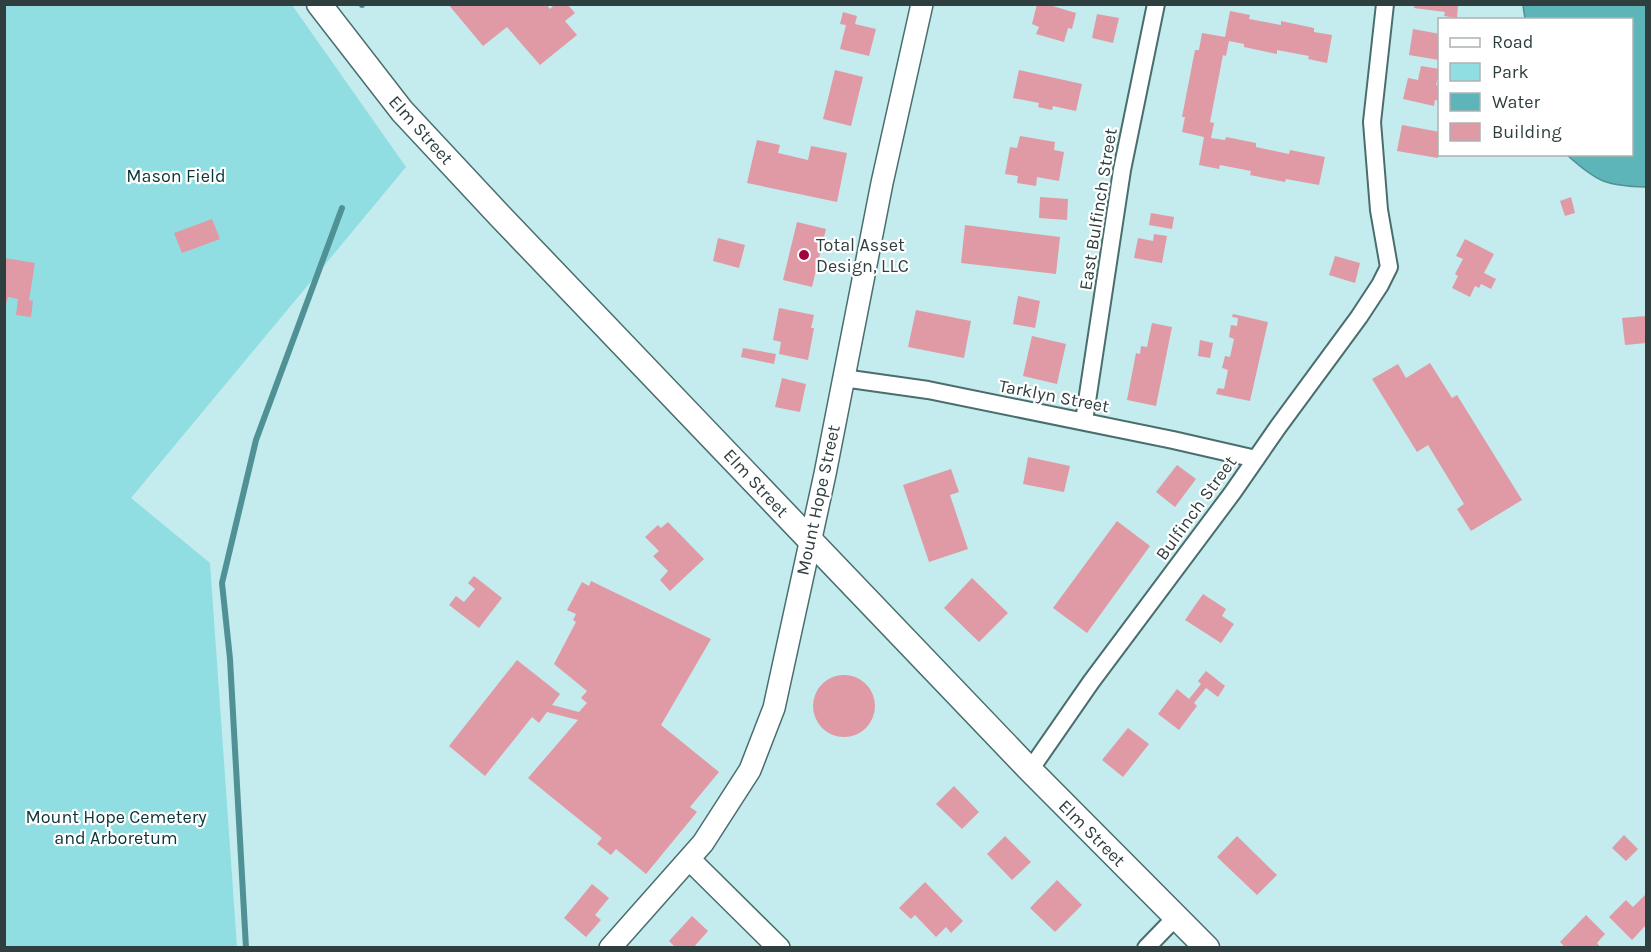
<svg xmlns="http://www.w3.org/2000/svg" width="1651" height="952" font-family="Karla,sans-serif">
<rect width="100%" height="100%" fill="#c4ebed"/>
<!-- green -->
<path fill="#90dee1" d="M4,5H292L406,167L131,498L210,563L237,947H5Z"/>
<!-- water -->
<path fill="#5db5b9" stroke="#4f9194" stroke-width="1.5" d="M1523,5H1646V187C1606,186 1597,182 1567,155L1632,154V20L1525,19Z"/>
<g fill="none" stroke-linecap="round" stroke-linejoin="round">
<!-- stream -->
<path stroke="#4f9194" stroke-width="6" d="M362,5V4
M246,948L230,659L222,583L256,440L342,208"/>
</g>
<!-- building -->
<path fill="#e09aa5" d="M448,4H546L550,9L555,4H567L575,13L565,21L577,35L540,65L507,27L483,46Z
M1037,4H1046L1076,13L1072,29L1068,28L1064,42L1036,34L1039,27L1032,24Z
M1415,4H1458L1457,18L1444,16L1445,12L1414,8Z
M1230,11L1250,15L1249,19L1281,25V21L1314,28V32L1332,35L1327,63L1308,59L1309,56L1277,50V54L1244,47V44L1229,41L1226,56L1223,55L1210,122L1214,123L1211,138L1225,140L1226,137L1256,143V147L1289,154L1290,150L1325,157L1319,185L1286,179L1285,182L1250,175L1251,171L1220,165L1219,169L1199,165L1204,137L1182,132L1185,117H1182L1195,50H1199L1202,33L1225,37Z
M843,12L857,16L855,24L876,29L869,56L840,49L846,25L840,24Z
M1097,14L1119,18L1113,43L1092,38Z
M1413,29L1440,34L1439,60L1409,55Z
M1421,66L1440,69L1436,85L1440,86V101L1435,100L1434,106L1403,99L1408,78L1418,80Z
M835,70L863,77L851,126L823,119Z
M1019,70L1082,84L1076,111L1053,106L1052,110L1038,107L1039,103L1013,98Z
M1402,125L1440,132L1438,158L1397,151Z
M1020,136L1055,142L1054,150L1064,152L1059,181L1037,177L1036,186L1017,183L1018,176L1005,174L1010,147L1017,148Z
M757,140L780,145L778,153L808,160L811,146L847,153L837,202L747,183Z
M1040,197L1068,199L1067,220L1039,218Z
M1571,197L1575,213L1565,216L1560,201Z
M1151,213L1174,217L1172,229L1149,225Z
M212,219L220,239L182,253L174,233Z
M797,222L826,229L812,287L783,280Z
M965,225L1060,237L1056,274L961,263Z
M1154,234L1167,236L1162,263L1134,258L1138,238L1153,241Z
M718,238L745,245L739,268L713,261Z
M1465,239L1494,254L1484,273L1496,279L1491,289L1481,284L1479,288L1475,286L1470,297L1452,288L1458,276L1455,274L1463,259L1456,256Z
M1335,256L1360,263L1355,283L1329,275Z
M4,258L35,263L29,300L33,301L31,317L16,315L18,299L8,297L4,310Z
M1018,296L1040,301L1035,328L1013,324Z
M779,308L814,315L811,328H814L808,360L779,354L781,342L773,340Z
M916,310L971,321L964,358L908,347Z
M1233,314L1268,322L1250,401L1216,394L1218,388L1224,389L1228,370L1222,368L1225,356L1230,357L1234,339L1229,337L1231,325L1237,326L1238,318L1232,317Z
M1646,316V343L1625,345L1622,318Z
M1152,323L1172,327L1156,406L1127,400L1136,353L1140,354L1141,346L1147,347Z
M1032,336L1066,344L1057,384L1023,376Z
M1200,340L1213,343L1210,358L1198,356Z
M743,348L776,354L774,364L741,357Z
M1430,363L1452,398L1457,395L1522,500L1471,531L1457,509L1464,504L1428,445L1417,452L1372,379L1398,364L1406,378Z
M782,378L806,384L800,412L775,407Z
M1028,457L1070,466L1064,492L1023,484Z
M1177,465L1196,479L1175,507L1156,492Z
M951,469L959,492L950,495L968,549L929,562L903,485Z
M1117,521L1150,546L1087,633L1053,608Z
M668,522L704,559L670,591L660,580L668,571L653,556L659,551L645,537L658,525L661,528Z
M474,576L502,598L479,628L449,605L456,596L464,602L475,589L468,583Z
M972,578L1008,613L979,642L944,608Z
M591,581L711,639L661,725L719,772L690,807L697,812L646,874L616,849L611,855L597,844L602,838L528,778L578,720L547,712L539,723L532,717L485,776L449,746L517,660L560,694L552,705L579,712L587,703L581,698L587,691L554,664L576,622L573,620L576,614L567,610L582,582L589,586Z
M1203,594L1226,609L1222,616L1234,624L1221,643L1185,620Z
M1206,671L1225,686L1218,697L1206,688L1194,703L1197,706L1179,730L1158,714L1177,689L1189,699L1201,684L1198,681Z
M813 706a31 31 0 1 1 62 0a31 31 0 1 1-62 0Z
M1128,728L1149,744L1123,777L1102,760Z
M954,786L979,812L962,829L936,804Z
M1624,835L1638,849L1626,861L1612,848Z
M1005,836L1031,862L1012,880L987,854Z
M1237,836L1277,875L1257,895L1217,857Z
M1057,880L1082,905L1055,932L1030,908Z
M925,882L963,921L951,933L946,927L936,937L915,915L911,919L899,908Z
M592,884L609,898L595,915L601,920L586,937L564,918Z
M1646,894V925L1632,940L1609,917L1626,900L1633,907Z
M1586,915L1605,934L1597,943L1601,948H1566L1560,942Z
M692,916L708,931L693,948H676L669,941Z"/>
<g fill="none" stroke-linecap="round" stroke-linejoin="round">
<defs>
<path id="minor" d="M843,378L928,390L1173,440L1256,459
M1084,421L1122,170L1156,4
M1030,770L1091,682L1233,492L1278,427L1359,317L1380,285L1389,267L1379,210L1372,122L1385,4
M1146,948L1176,917"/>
<path id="tertiary" d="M689,859L779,948
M610,948L703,843L750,770L774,708L825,474L882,183L922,4"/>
<path id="secondary" d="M319,4L402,111L500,216L1030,770L1207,948"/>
</defs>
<!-- minor casing -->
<use href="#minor" stroke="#4a6d6e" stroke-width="20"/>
<!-- tertiary casing -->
<use href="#tertiary" stroke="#4a6d6e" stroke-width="24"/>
<!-- secondary casing -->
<use href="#secondary" stroke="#4a6d6e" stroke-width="27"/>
<!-- minor -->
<use href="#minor" stroke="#fff" stroke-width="16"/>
<!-- tertiary -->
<use href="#tertiary" stroke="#fff" stroke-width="21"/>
<!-- secondary -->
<use href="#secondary" stroke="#fff" stroke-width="24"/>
</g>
<!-- markers -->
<circle fill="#a10340" stroke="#fff" stroke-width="2" cx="804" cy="255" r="6"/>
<g text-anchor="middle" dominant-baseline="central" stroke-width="4.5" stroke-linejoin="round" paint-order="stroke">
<!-- street labels -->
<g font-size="18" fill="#2f3e3f" stroke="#fff">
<text transform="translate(421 130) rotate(48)">Elm Street</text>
<text transform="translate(1098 209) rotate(-81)">East Bulfinch Street</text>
<text transform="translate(1054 396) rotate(11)">Tarklyn Street</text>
<text transform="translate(756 483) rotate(47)">Elm Street</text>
<text transform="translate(818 500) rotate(-78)">Mount Hope Street</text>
<text transform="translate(1196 508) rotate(-54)">Bulfinch Street</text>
<text transform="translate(1092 833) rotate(45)">Elm Street</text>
</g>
<!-- park labels -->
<g font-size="18" fill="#093537" stroke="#fff">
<text x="176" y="176">Mason Field</text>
<text x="116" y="817">Mount Hope Cemetery<tspan x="116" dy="21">and Arboretum</tspan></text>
</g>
<!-- poi labels -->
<g font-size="18" fill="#2f3e3f" stroke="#fff" text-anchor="start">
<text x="816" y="245">Total Asset<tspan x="816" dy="21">Design, LLC</tspan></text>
</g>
</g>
<!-- border -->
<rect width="1651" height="952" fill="none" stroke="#2f3e3f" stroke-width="12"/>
<!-- legend -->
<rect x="1438" y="18" width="195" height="138" fill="#ffffff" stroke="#acb2b2" stroke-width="1.5"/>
<rect x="1450" y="38" width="30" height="9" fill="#ffffff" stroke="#acb2b2" stroke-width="1.5"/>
<text x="1492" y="48" font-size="18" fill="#2f3e3f">Road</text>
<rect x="1450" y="63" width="30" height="18" fill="#90dee1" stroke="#acb2b2" stroke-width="1.5"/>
<text x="1492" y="78" font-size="18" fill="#2f3e3f">Park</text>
<rect x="1450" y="93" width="30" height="18" fill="#5db5b9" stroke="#acb2b2" stroke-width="1.5"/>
<text x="1492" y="108" font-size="18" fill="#2f3e3f">Water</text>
<rect x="1450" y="123" width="30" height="18" fill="#e09aa5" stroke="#acb2b2" stroke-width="1.5"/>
<text x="1492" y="138" font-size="18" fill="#2f3e3f">Building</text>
</svg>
